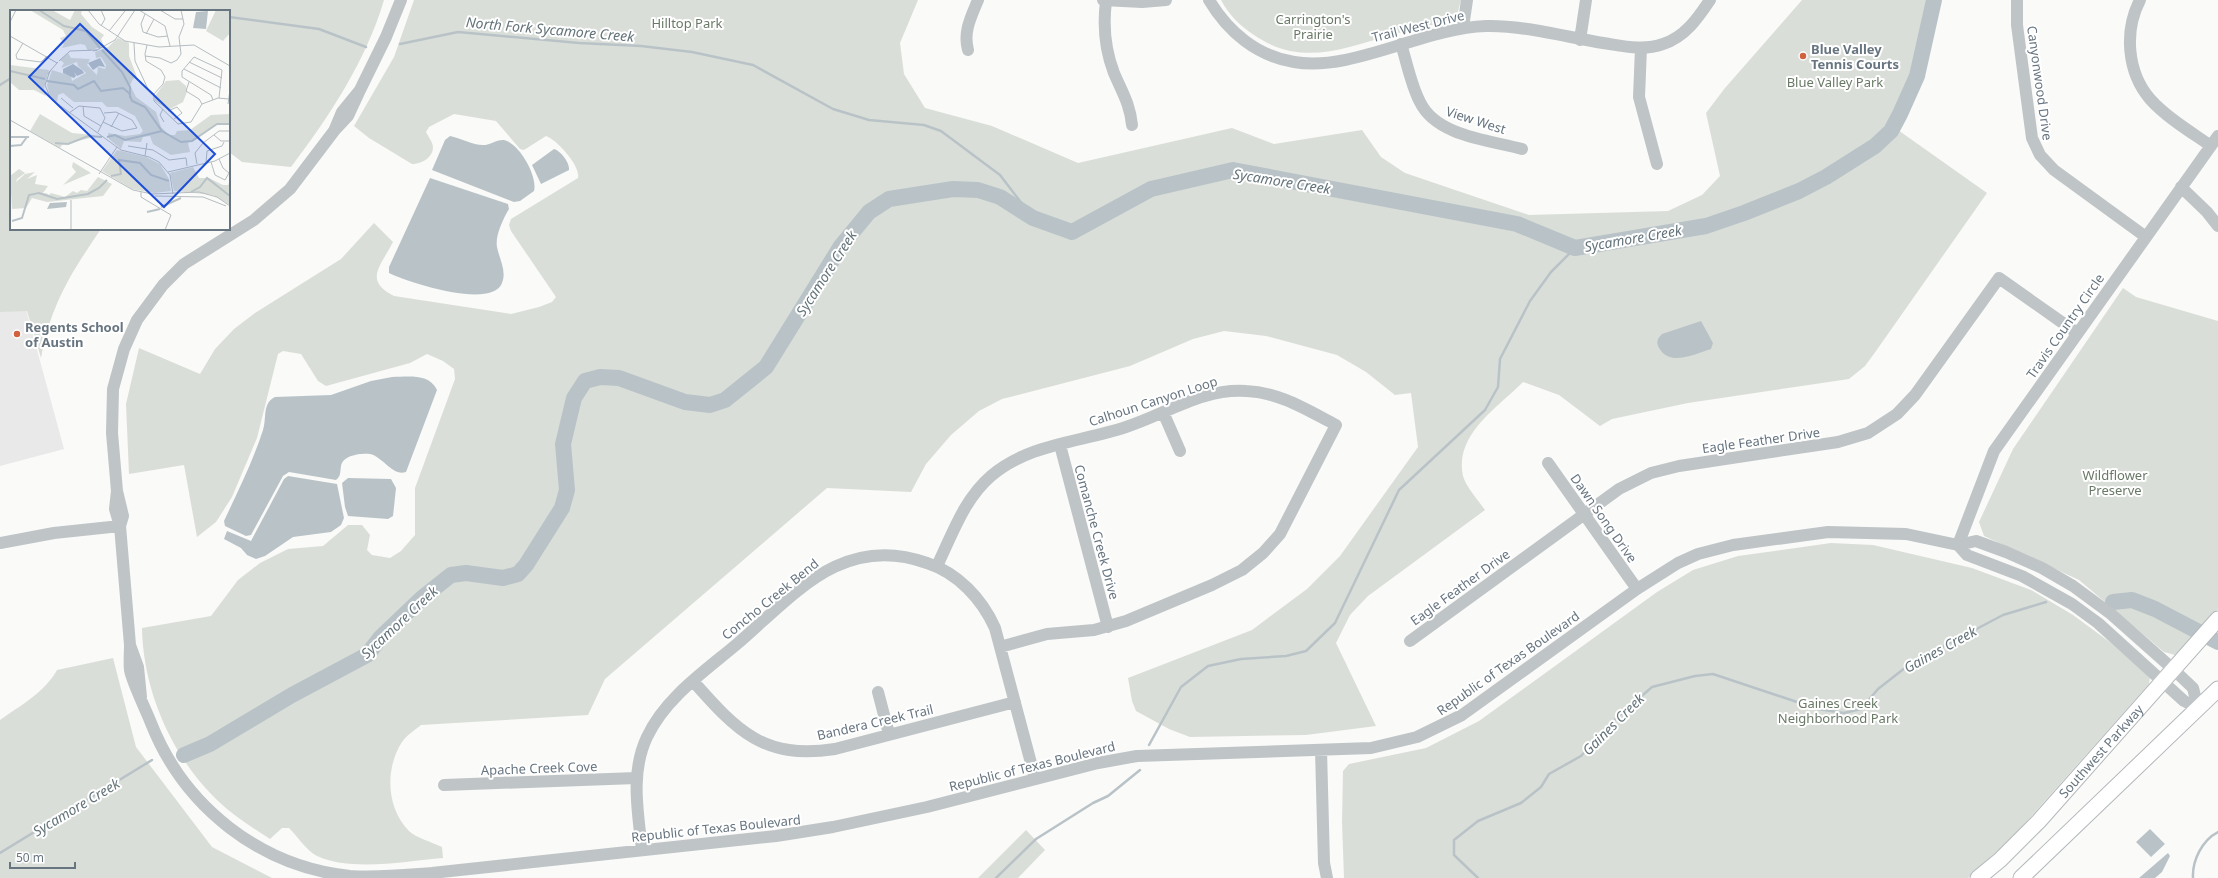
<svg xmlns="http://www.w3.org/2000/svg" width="2218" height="878" font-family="'Noto Sans',sans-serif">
<rect width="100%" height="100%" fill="#fafaf8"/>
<!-- built -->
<path fill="#e8e9e8" d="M0,214L64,449L0,466Z"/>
<!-- green -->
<path fill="#daded8" d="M0,0H384C366,61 329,117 291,167L242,162L229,152V11H11V229H101C71,273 51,304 41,358L27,311L0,312Z
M414,0H918L900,43L904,74L925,108L992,126L1078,163L1232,128L1274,144L1362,130L1381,157L1405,173L1529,215L1668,211L1702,195L1720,176L1706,113L1725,88L1802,0H1940C1930,45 1920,90 1898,130L1987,193L1876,351L1865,366L1849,379L1688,403L1612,419L1600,426L1559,395L1523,382C1497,408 1454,435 1463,476C1466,487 1479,501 1485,510L1368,596L1350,615L1336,643L1376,726L1306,735L1190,737L1169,729L1136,711L1132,701L1128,678L1252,630L1307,589L1340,556L1418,447L1411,393L1395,395L1366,372L1337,355L1266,336L1224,331L1193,339L1130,366L1002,399L979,411L951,435L926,464L911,492L827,488L605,679L588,715L421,725C415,730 407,735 402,742C385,768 386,808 409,831C416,838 432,842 442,847L443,858C406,861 352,872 317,856C307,851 297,836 289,828H282L270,839C250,826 229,813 212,795C170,752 143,689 142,628L211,616L238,580L260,563L288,549L323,546L348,525H362L370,535L367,550L372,555L390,558L401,551L415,535V488L455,379L454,369L443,361L427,354L410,363L326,386L318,381L301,354L283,351L278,354L257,438L232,497L216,522L197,537L184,465L129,474L126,404L139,348L200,374L215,349L234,329L255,313L341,259L374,223L393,242C381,266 363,280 394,296L511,314L539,307L552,302L556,297L511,231L509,225L511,219L578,178C581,166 556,139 546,136L524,150L520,149L496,121L454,114L429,127L426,132C428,136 433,143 433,147C433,158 421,164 412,164L369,138L354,126L394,57Z
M1221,0H1461L1456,19C1435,25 1413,29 1391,35C1342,49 1301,67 1254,35C1240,26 1229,15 1221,0Z
M2123,288L2136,297L2218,321V609L2175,655L2164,652L2079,580L1984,536L1979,522L2013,449Z
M1831,543L1873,545L1972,568L2031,590L2073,615L2111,643L2150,677L2149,684L2012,838L1968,878H1344L1342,822L1343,771L1349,764L1426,748L1479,721L1657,592L1693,570L1738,556Z
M113,658L136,747L212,847L272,878H0V720C21,705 44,693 57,670Z
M1026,830L1045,850L1018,878H978Z"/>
<!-- water -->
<path fill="#b9c3c7" d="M450,136C460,138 473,145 483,145C491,145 497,139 504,140C519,143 538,176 534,191L520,201L514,202L432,170L445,140Z
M554,149C561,151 570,163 569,170L541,184L532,165Z
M430,178L508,204L509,209C503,219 495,236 497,247C499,258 507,271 502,283C492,310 407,282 389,273V267Z
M1701,321L1713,343L1711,349C1694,354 1670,367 1659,348C1656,342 1657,339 1662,334Z
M392,377C408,377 429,373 437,390L406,472C393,477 382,456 370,454C361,453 343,455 341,466C340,472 341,476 336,480L289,472L283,476L251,535L246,536L225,526L224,521C238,491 253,461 263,430C267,418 262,403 275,397L331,395L371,381Z
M288,476L337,484L344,518L341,525L331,532L293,537L265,556L256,559L247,555L241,548L224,539L227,531L251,541L284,479Z
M348,478L391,479L396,488L393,516L388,519L348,516L345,507L342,483Z
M2150,829L2165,844L2151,857L2136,842Z
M2168,853L2170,856L2162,872L2155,878H2139Z"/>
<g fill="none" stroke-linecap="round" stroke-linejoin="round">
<!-- stream -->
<path stroke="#b9c3c7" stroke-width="2.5" d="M229,17L319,29L366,47
M400,44L458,32L579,43L641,46L692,52L753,65L833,109L869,120L924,125L941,131L1000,175L1033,218
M0,85L11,78
M1149,745L1181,687L1208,666L1241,659L1286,656L1306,651L1335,623L1399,490L1485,410L1498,387L1500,359L1530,301L1551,272L1575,248
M0,853L152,760
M996,878L1036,839L1093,803L1108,796L1140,770
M1478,878L1454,855V840L1478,821L1521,803L1541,787L1549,774L1581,756L1612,722L1652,687L1695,676L1713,674L1818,709L1844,713L1861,709L1878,689L1910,664L2003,615L2046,602
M2193,878C2192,861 2202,840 2218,832"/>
<!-- river -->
<path stroke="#b9c3c7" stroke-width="16" d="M2113,602L2132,600L2155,609L2218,642
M184,755L210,744L292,695L367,655L381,637L422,598L451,575L466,573L503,578L518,574L526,565L562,508L567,490L563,444L574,398L585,381L600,377L619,378L685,402L710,405L725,400L766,367L841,246L869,212L889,199L953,189L978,190L1000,197L1033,218L1072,232L1151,189L1233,170L1517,224L1575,248L1706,226L1744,213L1799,191L1826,177L1875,146L1891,131L1900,114L1917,76L1934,0"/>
<defs>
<g id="major">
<path id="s1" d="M1978,878L2000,860L2039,821L2218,619"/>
<path d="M2021,878L2218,689"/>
</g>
</defs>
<!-- major casing -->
<use href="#major" stroke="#b3b8bc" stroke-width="17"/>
<!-- minor -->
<path stroke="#bfc4c7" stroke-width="12" d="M1103,0L1142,2L1166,0
M1209,0C1228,32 1257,56 1294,62C1353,72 1423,28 1486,26C1523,25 1566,37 1603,43C1623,46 1643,51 1663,44C1685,37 1698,18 1710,0
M2017,0V25L2032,138L2040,155L2054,170L2146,237
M2140,0C2124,31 2127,72 2150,99C2166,117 2191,132 2211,146
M1106,1C1103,25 1105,50 1114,73C1122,92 1130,104 1132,125
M1463,27L1467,0
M1580,40L1586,0
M1401,44C1407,63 1411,85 1420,102C1436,136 1489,140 1522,149
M1641,48L1639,97L1657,164
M968,50C963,32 971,17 978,0
M360,90L386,37L401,0
M2181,187L2207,212L2218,226
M1163,412L1180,451
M1060,445L1108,627
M1548,463L1637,589
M117,491L112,433L113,389L124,349L137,320L163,285L184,264L254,220L290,189L334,131L348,116L360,90L342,112L334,131
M120,526L123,516L117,491L115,509L120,526L130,645
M0,543L54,533L120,526
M1958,545L1994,451L2218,136
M1958,545L1967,555L2022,576L2072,604L2098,623L2184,701L2198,708
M937,566C952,535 964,499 991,476C1028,444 1081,442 1126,427C1166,414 1203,388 1246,391C1279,392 1307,410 1336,425L1280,534L1263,553L1242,570L1212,585L1126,621L1094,630L1047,634L1000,647
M1410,641L1619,489L1651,473L1679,466L1838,442L1868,433L1897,414L1915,395L1999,278L2077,333
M693,681C737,731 764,760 835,749L1015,702
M878,692L889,734
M141,697L138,667L130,645C130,653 129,662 130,670C132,682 146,710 151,723C184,807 261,867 350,876C378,878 405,875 432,873L776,836L833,827L927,807L1098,763L1137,756L1371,748L1417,737L1462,715L1637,589L1678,563L1698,554L1733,545L1828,532L1906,534L1958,545L1976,541L2006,552L2042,568L2073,586L2111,614L2173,669L2193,688L2198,708
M1321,750L1324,863L1327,878
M444,785L636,778
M642,850C638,812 630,773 647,737C665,698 705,671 737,644C795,594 843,533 927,563C958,573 982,599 995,628L1035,778"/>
<!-- major -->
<use href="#major" stroke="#fff" stroke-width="15"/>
</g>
<!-- markers -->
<g fill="#d26140" stroke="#fff" stroke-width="1.5">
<circle cx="1803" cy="56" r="4"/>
<circle cx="17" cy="334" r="4"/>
</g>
<g text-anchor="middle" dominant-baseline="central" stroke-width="4" stroke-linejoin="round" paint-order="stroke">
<!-- park labels -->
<g font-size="13" fill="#697966" stroke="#fff">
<text x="1313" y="19">Carrington's<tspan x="1313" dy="15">Prairie</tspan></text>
<text x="687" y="23">Hilltop Park</text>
<text x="1835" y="82">Blue Valley Park</text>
<text x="2115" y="475">Wildflower<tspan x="2115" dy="15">Preserve</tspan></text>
<text x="1838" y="703">Gaines Creek<tspan x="1838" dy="15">Neighborhood Park</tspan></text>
</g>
<!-- street labels -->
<g font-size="13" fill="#677580" stroke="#fff">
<text transform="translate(1418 26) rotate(-14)">Trail West Drive</text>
<text transform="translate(2040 83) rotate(82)">Canyonwood Drive</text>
<text transform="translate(1476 120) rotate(18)">View West</text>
<text transform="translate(2065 326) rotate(-55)">Travis Country Circle</text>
<text transform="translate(1153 401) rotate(-18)">Calhoun Canyon Loop</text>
<text transform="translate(1761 440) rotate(-8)">Eagle Feather Drive</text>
<text transform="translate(1604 518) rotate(55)">Dawn Song Drive</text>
<text transform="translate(1097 532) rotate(75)">Comanche Creek Drive</text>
<text transform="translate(1460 587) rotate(-36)">Eagle Feather Drive</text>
<text transform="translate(770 599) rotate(-39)">Concho Creek Bend</text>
<text transform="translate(1508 663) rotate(-35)">Republic of Texas Boulevard</text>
<text transform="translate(875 722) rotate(-13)">Bandera Creek Trail</text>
<text stroke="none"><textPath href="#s1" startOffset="177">Southwest Parkway</textPath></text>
<text transform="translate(1032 766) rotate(-14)">Republic of Texas Boulevard</text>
<text transform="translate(539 768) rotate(-2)">Apache Creek Cove</text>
<text transform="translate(716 828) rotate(-6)">Republic of Texas Boulevard</text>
</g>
<!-- poi labels -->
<g font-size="13" font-weight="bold" fill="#677580" stroke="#fff" text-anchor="start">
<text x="1811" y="49">Blue Valley<tspan x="1811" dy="15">Tennis Courts</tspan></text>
<text x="25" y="327">Regents School<tspan x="25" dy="15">of Austin</tspan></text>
</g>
<!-- water labels -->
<g font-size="14" font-style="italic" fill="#637379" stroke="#fff">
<text transform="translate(550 29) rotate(5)">North Fork Sycamore Creek</text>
<text transform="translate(1282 181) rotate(9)">Sycamore Creek</text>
<text transform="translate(1633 238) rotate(-10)">Sycamore Creek</text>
<text transform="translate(826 273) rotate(-57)">Sycamore Creek</text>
<text transform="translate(399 622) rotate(-43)">Sycamore Creek</text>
<text transform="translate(1940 649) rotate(-29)">Gaines Creek</text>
<text transform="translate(1613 724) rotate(-45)">Gaines Creek</text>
<text transform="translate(76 807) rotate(-31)">Sycamore Creek</text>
</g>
</g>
<!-- overview -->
<g transform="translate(10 10)">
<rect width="220" height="220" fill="#fafaf8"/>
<path d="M20,0H42L60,10L65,0H72L71,4L82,17L94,25L91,29L94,36L78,41L75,35L70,34L52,38L54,34L50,28L56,26L53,20ZM206,0H220V23L213,31L196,21ZM108,28L119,33V46L127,67L123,69L120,75L126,87L146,102L151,117L159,125H165L167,121L180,120L201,105L220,104V114H208L178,133L180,142L161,145L143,134L140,126L133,127L131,132L114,131L111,139L99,129L98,123L115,126L130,124L133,121L125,106L108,97H97L92,92H64L53,83L48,85L47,92L40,86L37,75L42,60L61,66L62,71L76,63L68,56L67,52L51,58L54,53L50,50L58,43L61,48L80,49L77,55L87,65L88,57L95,59L96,55L91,47L86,48L85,42L98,37ZM0,55L39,60L34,78L36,86L24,80H9L0,72ZM169,70L176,76L177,82L173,92L158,100L145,91V86L156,71ZM30,104L62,123L84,125V127L52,135L50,138L20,121ZM107,140L136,147L150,154L159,169L161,181L144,183L122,179L92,161ZM63,152L81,163L53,175L66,162L62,157ZM183,157L189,168H199L213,175H218L220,171V195L203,185L164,181L160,163ZM9,159L15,163L7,169L6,172L15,164L25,162L17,169L27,165L25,174L38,176L33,183H26L23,185L36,183L39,185L41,183L55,187L63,181L67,183L71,180L77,181L88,167L102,174L93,186L37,192L22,188L16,198L2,199L0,166Z" fill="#daded8"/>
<path d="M198,1L196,19L183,18L186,2ZM90,48L95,57L89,56L83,60L78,53ZM63,54L72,60L74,63L67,66L64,62L66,66L64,68L53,63V59ZM57,192L56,197L37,199L40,193Z" fill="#b9c3c7"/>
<path fill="none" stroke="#b9c3c7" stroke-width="2" d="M29,0L54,16L76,21L90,38M92,40L112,62L120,77V88M0,61L35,69M37,71L64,75L68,79L84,71L91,81L113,78L119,83L122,91L135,97L152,121L171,132L182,131L207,114H220M0,127H19M97,127L105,125L115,130L152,121M45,133L58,134L78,126L92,127M0,136L11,135L17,127M101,166L111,164L109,150L130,153L141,165L159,171M181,182L190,177L197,168L220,186M151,197L171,188M137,202L150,199M2,211L12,208L19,185L29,183L47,189L78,184L89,178L97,170"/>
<path fill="none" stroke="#b6bdc1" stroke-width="1" d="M78,0L89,14L115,31L149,37L184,35L220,56M91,0L95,9L91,16M129,0L155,16L160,36M150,0L165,9H173M135,4L131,14L133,22L148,27L158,26M0,12L6,0M99,21L115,1M136,24L144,9M0,26L47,53M13,33L6,45L7,49L31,52L37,46M124,33L125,51L138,79L144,84M137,35L135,44L136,51L151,60L155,67L153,74L144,84V91L168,114L181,112L192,94L208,88L219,89M87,40L105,30L125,0M135,46L150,48L161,53L167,50L171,44L169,27L174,14L171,0M49,51L60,41L87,40L83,41M179,52L212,68M174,59L211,78M40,61L48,52M38,64L40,61L35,75L41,89L111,140L139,147L149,152L160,165L163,184M179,72L176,81L189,89L192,94M51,88L63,98M203,90L201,85L172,67V61L184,47L212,60L209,88M218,94L220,80M73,96L74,106L91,116M153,99L150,105L154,112M158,101L167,97L172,103L164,109M59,103L69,96L90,98L95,108L88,122M0,110L123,180L142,184L189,182L207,187L220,196M93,112L112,121L127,118L122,110L106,102L94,103M101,117L109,103M204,125L211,131H220M118,136L143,140L159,150L176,148L177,156M135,146L137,133M201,152L205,165L215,170L219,163L213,158L209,149M196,153L197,141L212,136L214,132M187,154L185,143L193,133L209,121H220M158,162L205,151L220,143M89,164L107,137M131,182V187L161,205L155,220M145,186L193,187L216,196M61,220V190"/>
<path fill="#1d4ed8" fill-opacity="0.15" stroke="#1d4ed8" stroke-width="2" d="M70,14L205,144L154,197L19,67Z"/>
<rect width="220" height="220" fill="none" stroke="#677580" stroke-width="2"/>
</g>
<!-- scale -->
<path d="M10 862v6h65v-6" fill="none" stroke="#677580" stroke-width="2"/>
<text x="16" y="862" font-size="12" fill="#677580" stroke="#ffffff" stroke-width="3" paint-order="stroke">50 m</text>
</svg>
